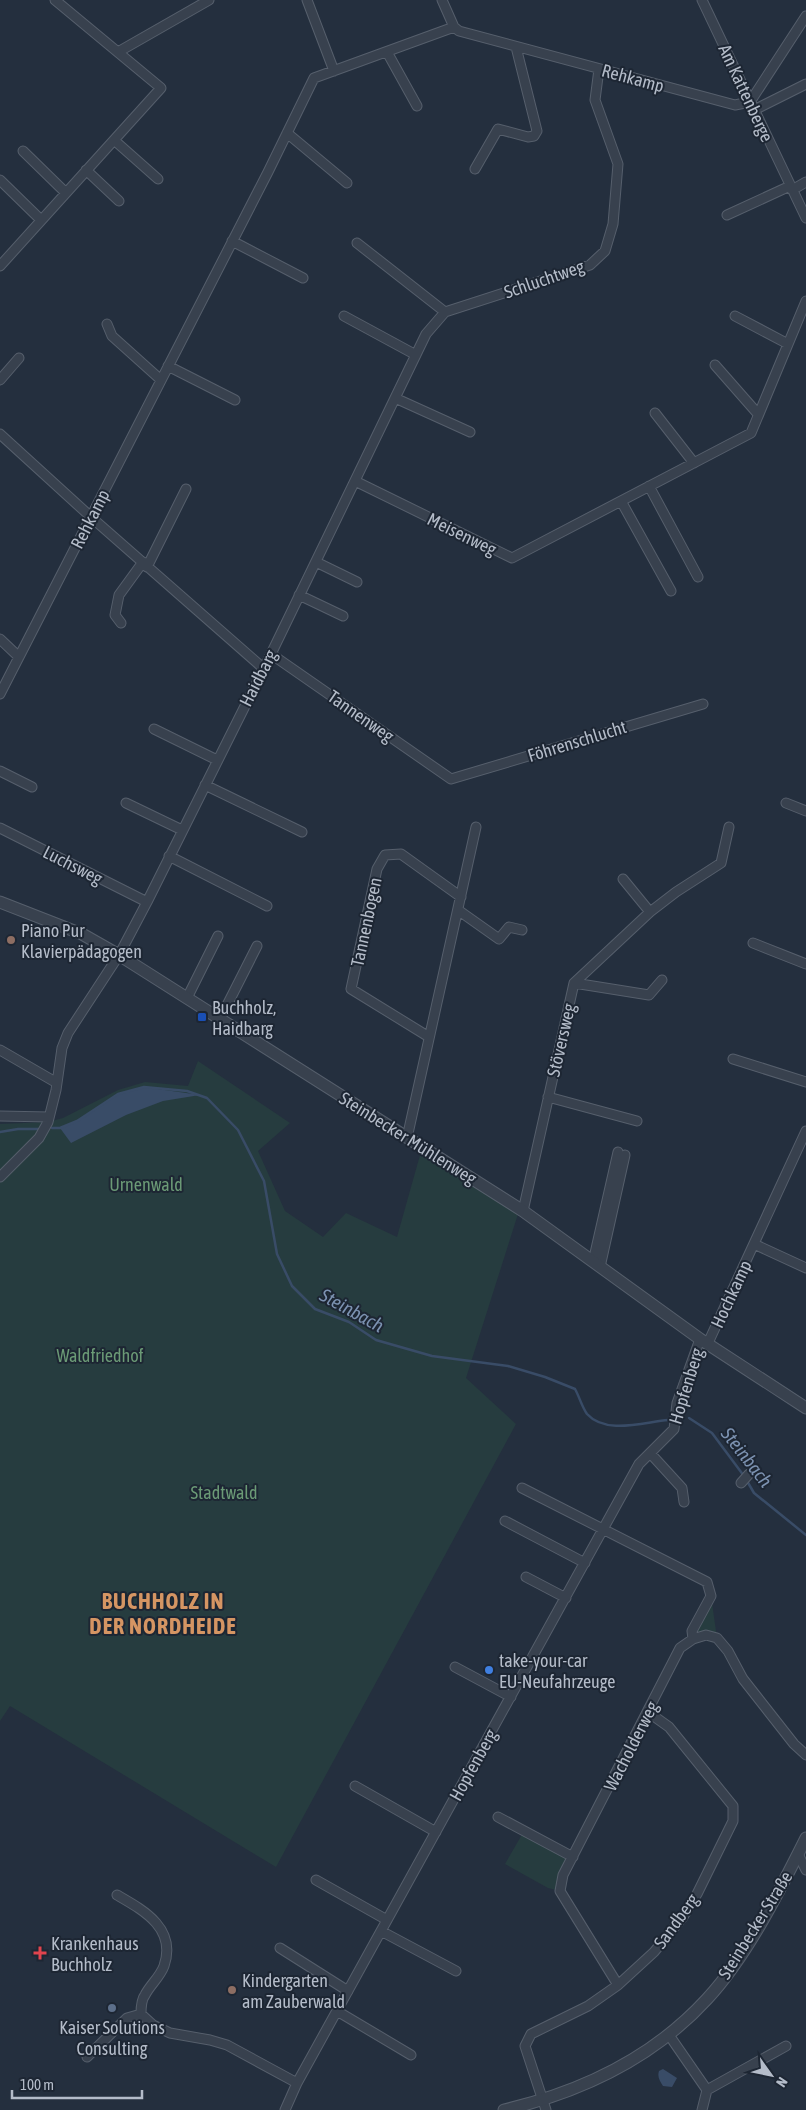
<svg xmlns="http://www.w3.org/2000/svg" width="806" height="2110" font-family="'Asap Condensed',sans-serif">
<rect width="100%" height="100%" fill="#242f3e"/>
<!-- green -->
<path fill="#263c3f" d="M198,1061L290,1123L258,1151L285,1211L323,1237L346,1213L397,1237L422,1148L518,1214L466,1378L516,1424L276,1867L10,1706L0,1721V1124L48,1122L63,1118L118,1090L145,1082L188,1086Z
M711,1596L717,1638L693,1639Z
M524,1831L573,1857L560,1891L548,1888L505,1864Z"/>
<!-- water -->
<path fill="#394c67" d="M144,1087L200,1095L163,1101L126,1115L71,1143L60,1128L77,1121L118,1094Z
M663,2069L677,2078L672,2087L663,2086C660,2081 657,2077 659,2071Z"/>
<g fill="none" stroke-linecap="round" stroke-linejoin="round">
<!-- stream -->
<path stroke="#394c67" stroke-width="2.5" d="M52,1128H60L77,1121L118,1094L144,1087L187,1091L207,1098L238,1130L264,1181L277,1254L292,1286L315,1309L349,1322L376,1340L432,1356L508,1366L545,1377L575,1389C579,1396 582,1407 587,1414C606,1435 644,1422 668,1420
M0,1132L18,1129H38
M689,1418L712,1433L744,1476
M747,1481L754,1493L806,1535"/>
<defs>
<path id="minor" d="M307,0L334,71
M442,0L454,27
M702,0L806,218
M454,27L459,31L735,105L750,102L806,16
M118,52L209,0
M387,52L417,106
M754,110L806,84
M287,133L347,183
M114,140L158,179
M23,151L66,193
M475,169L498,129L528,137L534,136L537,131L516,47
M86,170L119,201
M0,180L41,220
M792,190L806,182
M727,215L790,186
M232,241L303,278
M357,243L445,312
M0,266L161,88L55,0
M344,316L416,355
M735,316L788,344
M107,324L112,336L161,380
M715,365L758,414
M168,366L235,400
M0,380L19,358
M395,398L470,432
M655,413L694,463
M0,434L91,517L263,668
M355,481L512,558L751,433L806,301
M649,486L698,577
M621,501L671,591
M316,562L357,582
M147,567L186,489
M299,595L343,616
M121,623L115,615L119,595L143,562
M0,639L19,657
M271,654L451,779L703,704
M0,694L268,172L314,78L454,27
M154,729L217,760
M0,771L32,787
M205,785L302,832
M126,803L182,830
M786,803L806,811
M0,828L147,902
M169,856L267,906
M623,879L650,912
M458,910L499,939L509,927L522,930
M753,943L806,964
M574,983L649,995L662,980
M187,998L218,936
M220,1019L257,946
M429,1037L351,989L377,869L385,855L401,854L461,897
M0,1050L57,1083
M733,1059L806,1082
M548,1097L637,1121
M0,1116L49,1117
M407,1138L476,827
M0,1177L39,1138L48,1122L56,1090L62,1048L68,1033L119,955L147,902L271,654L426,334L445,312L590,265L605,251L613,224L618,164L595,100L599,69
M523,1211L574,983L650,912L676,892L721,863L729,827
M754,1244L806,1268
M593,1262L618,1152
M600,1267L625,1155
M708,1343L806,1131
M650,1453L682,1488L684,1502
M741,1483L749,1474
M522,1488L707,1582L711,1596L692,1631L693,1639
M505,1521L585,1563
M526,1577L566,1598
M455,1667L511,1697
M355,1786L436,1832
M498,1817L573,1857
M798,1854L806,1870
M316,1880L387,1920
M117,1895C143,1910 177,1928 164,1966C160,1977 150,1985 145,1995C141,2000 141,2008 141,2014
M381,1931L456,1971
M280,1948L348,1991
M618,1985L560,1891L563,1875L680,1648L693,1639L706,1635L717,1638L728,1651L743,1679L794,1744L806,1755
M337,2011L411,2055
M669,2035L707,2090L702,2110
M87,2057L127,2018L141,2014L153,2025L170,2033L210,2040L227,2045L297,2083
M707,2090L786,2046
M285,2110L297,2083L639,1464L674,1429L677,1403L700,1339
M546,2110L525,2046L531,2034L588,2006L618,1985L654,1952L683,1917L697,1894L733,1821V1806L669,1727L648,1712"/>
<path id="tertiary" d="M0,902L82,934L119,955L523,1211L700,1339L806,1408
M504,2110C581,2092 653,2058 707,1999C747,1956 780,1890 806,1838"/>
</defs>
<!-- minor casing -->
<use href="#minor" stroke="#565f6c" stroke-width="11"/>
<!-- tertiary casing -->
<use href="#tertiary" stroke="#565f6c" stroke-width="13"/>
<!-- minor -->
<use href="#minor" stroke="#38414e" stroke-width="9"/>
<!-- tertiary -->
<use href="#tertiary" stroke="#38414e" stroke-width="11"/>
</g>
<!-- markers -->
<g fill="#8d6e63" stroke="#1d2633" stroke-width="2">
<circle cx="11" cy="940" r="5"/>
<circle cx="232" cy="1990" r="5"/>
</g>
<rect fill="#1a4fb4" stroke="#1d2633" stroke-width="2" x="197" y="1012" width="10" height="10" rx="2.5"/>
<circle fill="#3f7fe0" stroke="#1d2633" stroke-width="2" cx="489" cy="1670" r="5"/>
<path fill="#e0444e" stroke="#1d2633" stroke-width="2" d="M37.5 1945.5h5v5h5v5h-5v5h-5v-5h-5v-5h5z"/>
<circle fill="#5c6f8a" stroke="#1d2633" stroke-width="2" cx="112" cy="2008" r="5"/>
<g text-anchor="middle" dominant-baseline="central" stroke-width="4" stroke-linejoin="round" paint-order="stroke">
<!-- street labels -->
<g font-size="18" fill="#b4bcc9" stroke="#1d2633">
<text transform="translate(633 78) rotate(15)">Rehkamp</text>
<text transform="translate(746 93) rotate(65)">Am Kattenberge</text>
<text transform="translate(544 279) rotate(-19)">Schluchtweg</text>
<text transform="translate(90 519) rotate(-63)">Rehkamp</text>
<text transform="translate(462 534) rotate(26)">Meisenweg</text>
<text transform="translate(258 678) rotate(-63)">Haidbarg</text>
<text transform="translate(361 716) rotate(35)">Tannenweg</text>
<text transform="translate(577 741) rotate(-17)">Föhrenschlucht</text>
<text transform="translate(73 865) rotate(27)">Luchsweg</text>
<text transform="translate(366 922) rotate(-78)">Tannenbogen</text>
<text transform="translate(561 1040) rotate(-77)">Stöversweg</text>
<text transform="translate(408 1138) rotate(32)">Steinbecker Mühlenweg</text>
<text transform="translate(731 1294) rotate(-65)">Hochkamp</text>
<text transform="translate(686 1386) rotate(-73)">Hopfenberg</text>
<text transform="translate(631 1746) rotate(-63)">Wacholderweg</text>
<text transform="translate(473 1765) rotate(-61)">Hopfenberg</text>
<text transform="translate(676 1921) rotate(-54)">Sandberg</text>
<text transform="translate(755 1925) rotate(-58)">Steinbecker Straße</text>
</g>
<!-- poi labels -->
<g font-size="18" fill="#b4bcc9" stroke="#1d2633" text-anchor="start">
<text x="21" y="930">Piano Pur<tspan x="21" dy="21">Klavierpädagogen</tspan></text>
<text x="212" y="1007">Buchholz,<tspan x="212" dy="21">Haidbarg</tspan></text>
<text x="499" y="1660">take-your-car<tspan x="499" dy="21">EU-Neufahrzeuge</tspan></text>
<text x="51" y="1943">Krankenhaus<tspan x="51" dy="21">Buchholz</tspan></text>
<text x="242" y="1980">Kindergarten<tspan x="242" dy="21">am Zauberwald</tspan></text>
<text x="112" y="2027" text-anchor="middle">Kaiser Solutions<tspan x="112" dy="21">Consulting</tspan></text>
</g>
<!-- park labels -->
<g font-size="18" fill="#6b9a76" stroke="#1d2633">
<text x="146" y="1184">Urnenwald</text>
<text x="100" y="1355">Waldfriedhof</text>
<text x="224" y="1492">Stadtwald</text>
</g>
<!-- water labels -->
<g font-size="19" font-style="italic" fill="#7c92b1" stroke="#1d2633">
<text transform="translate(352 1310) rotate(29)">Steinbach</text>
<text transform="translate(747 1457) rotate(52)">Steinbach</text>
</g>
<!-- district labels -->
<g font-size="22" font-weight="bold" letter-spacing="1" fill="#d59563" stroke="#1d2633">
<text x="163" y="1601">BUCHHOLZ IN<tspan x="163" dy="25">DER NORDHEIDE</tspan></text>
</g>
</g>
<!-- north arrow -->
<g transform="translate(771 2075) rotate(123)" stroke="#1d2633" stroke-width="4" paint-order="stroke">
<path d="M0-4L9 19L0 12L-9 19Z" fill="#b4bcc9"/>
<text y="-8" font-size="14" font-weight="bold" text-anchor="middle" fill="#b4bcc9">N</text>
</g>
<!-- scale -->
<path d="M12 2090v8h130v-8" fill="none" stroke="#b4bcc9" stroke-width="2.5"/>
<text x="20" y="2090" font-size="15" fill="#b4bcc9" stroke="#1d2633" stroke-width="4" paint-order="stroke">100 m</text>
</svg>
